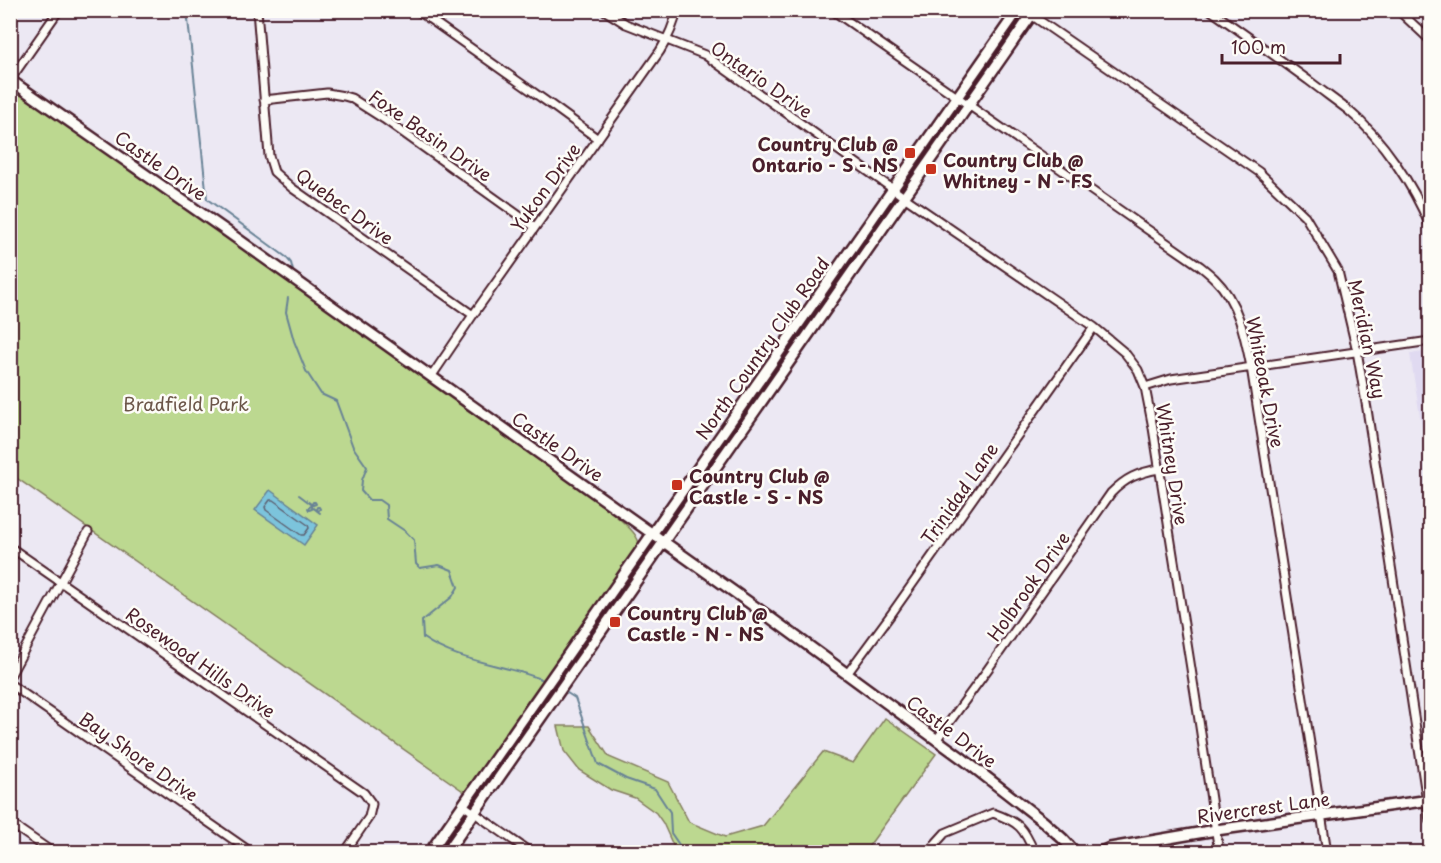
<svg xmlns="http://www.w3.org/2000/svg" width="1441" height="863" font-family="'Playpen Sans',sans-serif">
<rect width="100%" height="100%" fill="#ece8f3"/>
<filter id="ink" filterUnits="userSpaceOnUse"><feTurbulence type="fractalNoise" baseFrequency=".0167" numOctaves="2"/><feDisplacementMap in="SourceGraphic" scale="12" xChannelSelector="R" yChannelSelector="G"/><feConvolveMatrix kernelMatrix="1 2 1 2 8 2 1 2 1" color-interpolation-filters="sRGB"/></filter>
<g filter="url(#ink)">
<!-- built -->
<path fill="#e0daf1" d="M1430,351V478L1410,354Z"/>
<!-- green -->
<path fill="#bcd890" stroke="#837c5e" stroke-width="1.5" d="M11,86L163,192L569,480C584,492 630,523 637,538C639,542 639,543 638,547L466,793L11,474Z
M885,718L936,754L866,850L865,852H676L663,823L656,813L635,798L611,790L579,770L564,751L558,726H589L609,757L668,782L689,822L725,837L763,826L823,752L853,763Z"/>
<!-- water -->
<path fill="#7bc4dc" stroke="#678295" stroke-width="1.5" d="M270,490L318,525L304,545L255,510Z"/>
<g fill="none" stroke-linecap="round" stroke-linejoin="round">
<!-- shore -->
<path stroke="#5e6172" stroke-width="1.5" d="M270,500H273L308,525L309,528L304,535H301L266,510L265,507Z"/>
<!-- stream -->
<path stroke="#678295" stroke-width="2" d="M187,10L207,199L286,257L291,263L293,271
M288,298L286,312L294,341L306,371L321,394L336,401L353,447L367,467L362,480L361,491L369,500H379L386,505L387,519L405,531L414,540L416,564L420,568L439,565L452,570L458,587L452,597L422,621L423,638C459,663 506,664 546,681
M299,495L311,504
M313,505L316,504L315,502H313C311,504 313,507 312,509L309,510L308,508L311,506C312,507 312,507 313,508L318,511
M318,511L320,509L319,507H317L316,510L320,513
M564,691L575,698L598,764L626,779L655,789L670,812L671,833L684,852"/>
<defs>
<path id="street" d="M257,10L269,156L274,172L292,188L473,315
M417,10L550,104L598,139
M604,10L626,24L705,55L904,197L1094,327L1125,353L1138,370L1145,387L1153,428L1195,694L1219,852
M832,10L1200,266C1205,270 1210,274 1215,279C1238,301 1245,337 1251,367L1327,852
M1024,10L1259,172L1305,216L1338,271L1357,351L1367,409L1430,821
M1210,10C1243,33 1275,56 1308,80C1321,90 1335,100 1348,110C1383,139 1413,185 1430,226
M1398,10L1430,40
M10,80L59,10
M264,100L327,93L344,96L351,98L384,119L535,227
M431,377L473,315L660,51C668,38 674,25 677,10
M1145,387L1171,379L1430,341
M10,547L364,793L372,804L369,817L345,852
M847,674L892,613L1094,327
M10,676L88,532
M10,684L251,852
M937,739L988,669L1111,493C1126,478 1137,473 1159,469
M463,805L530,852
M10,823L52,852
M930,852L935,844L945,833L993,813C1019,822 1024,828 1034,852"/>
<path id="secondary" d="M10,80L225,230L768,616L963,759L1044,822L1063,839L1075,852
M430,852L1018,10
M447,852L1035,10
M1101,852L1110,848L1216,830L1430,800"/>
</defs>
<!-- street casing -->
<use href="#street" stroke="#4a1f2b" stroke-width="11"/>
<!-- secondary casing -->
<use href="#secondary" stroke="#4a1f2b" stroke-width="14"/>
<!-- street -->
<use href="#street" stroke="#fdfcf7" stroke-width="7"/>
<!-- secondary -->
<use href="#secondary" stroke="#fdfcf7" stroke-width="9"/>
</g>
</g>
<!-- markers -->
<g fill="#c8321e" stroke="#fdfcf7" stroke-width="2">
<rect x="904" y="147" width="12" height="12" rx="3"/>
<rect x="925" y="163" width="12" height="12" rx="3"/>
<rect x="671" y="479" width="12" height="12" rx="3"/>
<rect x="609" y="616" width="12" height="12" rx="3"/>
</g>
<g text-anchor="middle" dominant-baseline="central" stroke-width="5" stroke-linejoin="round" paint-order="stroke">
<!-- street labels -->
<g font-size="18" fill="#4a1f2b" stroke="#fdfcf7">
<text transform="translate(762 79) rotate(35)">Ontario Drive</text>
<text transform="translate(431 135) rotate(35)">Foxe Basin Drive</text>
<text transform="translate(161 165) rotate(35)">Castle Drive</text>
<text transform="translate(545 187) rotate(-54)">Yukon Drive</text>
<text transform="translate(345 206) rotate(36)">Quebec Drive</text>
<text transform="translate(1368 339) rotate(78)">Meridian Way</text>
<text transform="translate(762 348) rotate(-55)">North Country Club Road</text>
<text transform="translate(1266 382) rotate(79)">Whiteoak Drive</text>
<text transform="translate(558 446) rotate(35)">Castle Drive</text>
<text transform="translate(1173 464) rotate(81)">Whitney Drive</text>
<text transform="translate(959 493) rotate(-55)">Trinidad Lane</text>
<text transform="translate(1028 586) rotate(-55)">Holbrook Drive</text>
<text transform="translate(201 662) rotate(35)">Rosewood Hills Drive</text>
<text transform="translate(952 731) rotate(37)">Castle Drive</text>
<text transform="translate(139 756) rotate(35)">Bay Shore Drive</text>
<text transform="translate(1263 807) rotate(-8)">Rivercrest Lane</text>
</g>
<!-- poi labels -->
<g font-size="18" font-weight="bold" fill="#4a1f2b" stroke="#fdfcf7" text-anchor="start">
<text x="898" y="143" text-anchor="end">Country Club @<tspan x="898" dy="21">Ontario - S - NS</tspan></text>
<text x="943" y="159">Country Club @<tspan x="943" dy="21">Whitney - N - FS</tspan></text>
<text x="689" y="475">Country Club @<tspan x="689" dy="21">Castle - S - NS</tspan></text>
<text x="627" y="612">Country Club @<tspan x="627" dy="21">Castle - N - NS</tspan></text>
</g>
<!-- park labels -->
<g font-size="18" fill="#6c5649" stroke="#fdfcf7">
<text x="186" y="403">Bradfield Park</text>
</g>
</g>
<!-- margin -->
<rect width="1441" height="863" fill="none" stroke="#fdfcf7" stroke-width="36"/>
<rect x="18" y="18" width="1405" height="827" fill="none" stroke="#4a1f2b" stroke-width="2" filter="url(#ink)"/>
<!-- scale -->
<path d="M1222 54v9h118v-9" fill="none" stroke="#4a1f2b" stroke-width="3"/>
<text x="1231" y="54" font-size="18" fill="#4a1f2b" stroke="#fdfcf7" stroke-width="4.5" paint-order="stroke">100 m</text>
</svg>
